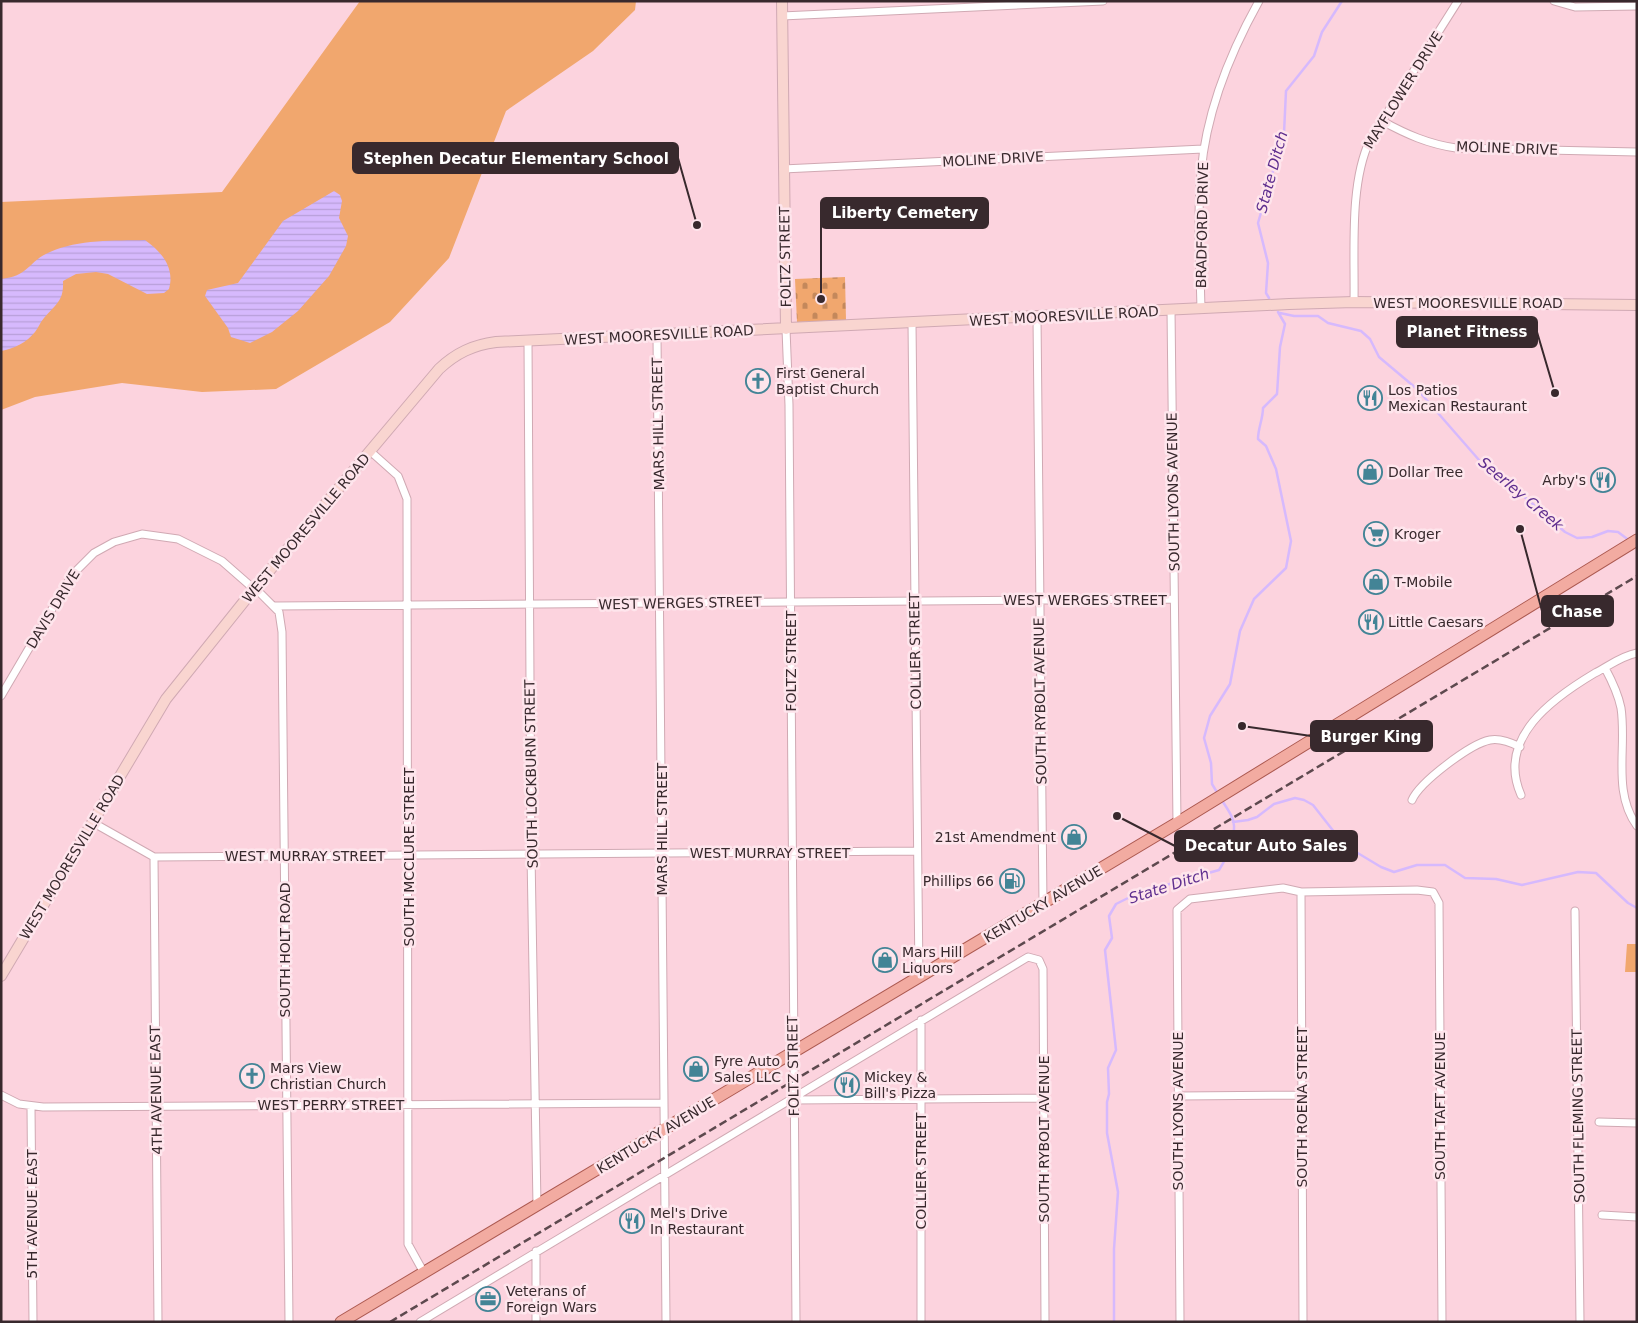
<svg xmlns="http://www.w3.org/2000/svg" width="1638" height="1323" font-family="'DejaVu Sans',sans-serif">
<defs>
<pattern id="cemetery-stones" width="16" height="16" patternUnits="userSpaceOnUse" patternTransform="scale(1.25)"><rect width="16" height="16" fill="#f1a76e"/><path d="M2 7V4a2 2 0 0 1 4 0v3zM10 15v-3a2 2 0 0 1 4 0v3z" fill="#c4885b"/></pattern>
<pattern id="water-rules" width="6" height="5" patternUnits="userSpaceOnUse" patternTransform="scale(1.25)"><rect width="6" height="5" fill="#d6b9fd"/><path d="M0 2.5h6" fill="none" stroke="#b89fd9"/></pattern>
</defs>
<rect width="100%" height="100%" fill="#fcd3de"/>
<!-- green -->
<path fill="#f1a76e" d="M360,1H636L635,10L593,51L506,111L449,258L390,322L276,389L202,392L122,383L35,397L1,410V202L222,192Z
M1627,944H1637V972H1625Z"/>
<!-- cemetery -->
<path fill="url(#cemetery-stones)" d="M845,277L846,320L797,322L795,279Z"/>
<!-- water -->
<path fill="url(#water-rules)" d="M334,191L340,195L342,201L339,218L348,236L346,246L329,276L298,311L272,332L250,343L231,337L228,328L205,296L207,290L238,283L283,221Z
M145,240C162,252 175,268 169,289L164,293L147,294L108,274L96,272L76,274L63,281C64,301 56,304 44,318C40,322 39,327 35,332C27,342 14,349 1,351V279C30,276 28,261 50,252C79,239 114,241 145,240Z"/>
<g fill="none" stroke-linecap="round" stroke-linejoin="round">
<!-- stream -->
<path stroke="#d6b9fd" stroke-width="2.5" d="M1269,298L1266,293L1268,263L1258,223L1284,133L1286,91L1314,56L1322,32L1342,1
M1280,313L1294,316H1318L1328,323L1361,331L1370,339L1379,357L1417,389L1486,468L1513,487L1565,532L1577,538L1592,537L1608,531L1618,532L1630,541
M1218,794L1212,784L1211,763L1204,738L1210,716L1230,684L1240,631L1254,599L1286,568L1291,541L1276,469L1266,446L1258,439C1258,428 1263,419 1263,408L1277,394L1280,347L1285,324L1278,312
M1233,822L1248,820L1257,817L1274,804L1295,798L1304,800L1313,805L1342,842L1351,849L1381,867L1394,872L1417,865H1445L1465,878L1496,879L1522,885L1578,872L1596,873L1628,903L1637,908
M1114,1322V1249L1118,1192L1107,1133V1102L1109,1094L1108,1068L1116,1050L1105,950L1112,938L1109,916L1116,904L1138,893L1219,870C1226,859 1234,842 1234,828C1235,818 1226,807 1221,799"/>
<defs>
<path id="street" d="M1554,1L1575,7L1637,6
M782,16L1103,1
M1382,121C1406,134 1428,144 1456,148L1637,152
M783,169L1203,149
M1354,302C1355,252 1349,184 1370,140L1458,1
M1201,309C1200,264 1197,218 1201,173C1206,113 1230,53 1259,1
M1171,310L1177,823
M1037,317L1043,904
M912,323L919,978
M786,329L789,405L796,1322
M657,336L666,1322
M528,341L531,854L537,1206
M370,451L398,476L407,499L408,1244L424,1273
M255,588L279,612L282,632L289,1322
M275,606L1174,599
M1605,668C1612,681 1618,693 1621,708C1627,748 1612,791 1637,826
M1,696L72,575L94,553L114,542L142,534L178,539L222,561L254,589
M1521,795C1496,738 1553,698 1595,673C1609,666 1621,656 1637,653
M1412,800C1420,782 1470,744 1490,740C1500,738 1510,742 1520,747
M92,822L154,857L917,851
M154,857L158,1322
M1301,892L1303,1322
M1575,911L1580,1322
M1,1095L19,1104L43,1107L664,1103
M1178,1096L1302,1095
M793,1100L1044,1098
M31,1107L33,1322
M1599,1122L1637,1123
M1602,1215L1637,1217
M536,1251V1322
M420,1322L1028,957L1039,960L1043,969L1045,1322
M921,1322V1020
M1180,1322L1177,910L1190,899L1283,888L1301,892L1417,890L1433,892L1439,903L1442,1322"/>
<path id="secondary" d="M782,1L786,329
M1,976L166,699L254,589L439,369C456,353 473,345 496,342L1289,304L1354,302L1637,305"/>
<path id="primary" d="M341,1322L1177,823L1637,540"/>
</defs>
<!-- street casing -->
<use href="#street" stroke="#d0a9b3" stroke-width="9"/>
<!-- secondary casing -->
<use href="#secondary" stroke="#d0a9b3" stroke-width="12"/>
<!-- primary casing -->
<use href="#primary" stroke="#ac5950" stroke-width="13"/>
<!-- street -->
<use href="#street" stroke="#fff" stroke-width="7"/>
<!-- secondary -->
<use href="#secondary" stroke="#f9d5d0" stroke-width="10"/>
<!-- primary -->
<use href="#primary" stroke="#f2aba1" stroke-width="11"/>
<!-- rail -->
<path stroke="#5d494e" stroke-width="2.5" stroke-dasharray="8 4" stroke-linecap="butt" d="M390,1322L1637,576"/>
</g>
<!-- icons -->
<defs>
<symbol id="church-ring" viewBox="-11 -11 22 22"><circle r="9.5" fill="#fee5ec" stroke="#438496" stroke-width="1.5"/><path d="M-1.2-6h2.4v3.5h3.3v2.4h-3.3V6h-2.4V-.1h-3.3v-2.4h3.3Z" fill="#438496"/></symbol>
<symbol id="restaurant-ring" viewBox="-11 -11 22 22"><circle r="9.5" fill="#fee5ec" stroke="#438496" stroke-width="1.5"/><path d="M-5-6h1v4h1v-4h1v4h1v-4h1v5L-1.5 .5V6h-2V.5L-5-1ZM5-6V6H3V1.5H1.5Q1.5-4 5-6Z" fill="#438496"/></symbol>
<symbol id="shop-ring" viewBox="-11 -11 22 22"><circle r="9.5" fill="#fee5ec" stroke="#438496" stroke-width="1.5"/><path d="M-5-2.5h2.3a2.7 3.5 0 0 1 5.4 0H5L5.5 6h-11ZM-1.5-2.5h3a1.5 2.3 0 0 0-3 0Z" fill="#438496"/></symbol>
<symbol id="supermarket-ring" viewBox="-11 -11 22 22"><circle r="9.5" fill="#fee5ec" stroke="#438496" stroke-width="1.5"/><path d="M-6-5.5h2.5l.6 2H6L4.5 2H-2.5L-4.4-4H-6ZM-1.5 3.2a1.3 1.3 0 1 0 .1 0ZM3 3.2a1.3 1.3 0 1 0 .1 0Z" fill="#438496"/></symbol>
<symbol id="fuel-ring" viewBox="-11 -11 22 22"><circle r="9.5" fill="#fee5ec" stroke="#438496" stroke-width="1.5"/><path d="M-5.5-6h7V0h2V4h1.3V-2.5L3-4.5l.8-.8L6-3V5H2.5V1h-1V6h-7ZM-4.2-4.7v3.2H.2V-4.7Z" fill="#438496"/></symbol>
<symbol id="office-ring" viewBox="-11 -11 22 22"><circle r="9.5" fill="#fee5ec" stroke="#438496" stroke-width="1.5"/><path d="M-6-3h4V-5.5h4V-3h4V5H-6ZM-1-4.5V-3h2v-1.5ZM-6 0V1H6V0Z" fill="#438496"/></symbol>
</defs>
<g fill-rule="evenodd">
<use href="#church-ring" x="744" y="367" width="28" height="28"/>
<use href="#restaurant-ring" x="1356" y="384" width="28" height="28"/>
<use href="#shop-ring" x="1356" y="458" width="28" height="28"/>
<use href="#restaurant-ring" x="1589" y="466" width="28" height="28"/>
<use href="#supermarket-ring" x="1362" y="520" width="28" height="28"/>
<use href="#shop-ring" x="1362" y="568" width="28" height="28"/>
<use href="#restaurant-ring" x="1357" y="608" width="28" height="28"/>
<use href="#shop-ring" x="1060" y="823" width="28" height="28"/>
<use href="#fuel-ring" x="998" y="867" width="28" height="28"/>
<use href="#shop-ring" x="871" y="946" width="28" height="28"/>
<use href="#shop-ring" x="682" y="1055" width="28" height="28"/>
<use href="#church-ring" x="238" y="1062" width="28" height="28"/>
<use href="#restaurant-ring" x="833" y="1071" width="28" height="28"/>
<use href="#restaurant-ring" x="618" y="1207" width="28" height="28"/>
<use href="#office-ring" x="474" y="1285" width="28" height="28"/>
</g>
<g text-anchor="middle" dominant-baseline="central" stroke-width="5" stroke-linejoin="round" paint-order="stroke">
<!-- street labels -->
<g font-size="14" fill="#38292d" stroke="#fee5ec">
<text transform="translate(1403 90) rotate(-58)">MAYFLOWER DRIVE</text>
<text transform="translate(1507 148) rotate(2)">MOLINE DRIVE</text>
<text transform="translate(993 159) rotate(-3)">MOLINE DRIVE</text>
<text transform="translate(1202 225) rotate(-89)">BRADFORD DRIVE</text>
<text transform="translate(785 257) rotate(-91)">FOLTZ STREET</text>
<text x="1468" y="303">WEST MOORESVILLE ROAD</text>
<text transform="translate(1064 316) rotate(-3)">WEST MOORESVILLE ROAD</text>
<text transform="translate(659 335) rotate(-3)">WEST MOORESVILLE ROAD</text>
<text transform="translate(658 424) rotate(-91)">MARS HILL STREET</text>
<text transform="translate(1173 492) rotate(-91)">SOUTH LYONS AVENUE</text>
<text transform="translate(306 528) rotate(-50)">WEST MOORESVILLE ROAD</text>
<text x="1085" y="600">WEST WERGES STREET</text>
<text transform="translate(680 603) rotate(-1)">WEST WERGES STREET</text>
<text transform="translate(53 609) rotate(-59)">DAVIS DRIVE</text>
<text transform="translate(915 651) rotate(-91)">COLLIER STREET</text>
<text transform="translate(791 661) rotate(-90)">FOLTZ STREET</text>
<text transform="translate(1040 701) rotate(-91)">SOUTH RYBOLT AVENUE</text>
<text transform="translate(531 774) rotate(-91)">SOUTH LOCKBURN STREET</text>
<text transform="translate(662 829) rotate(-90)">MARS HILL STREET</text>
<text x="770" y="853">WEST MURRAY STREET</text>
<text x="305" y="856">WEST MURRAY STREET</text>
<text transform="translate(72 857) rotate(-59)">WEST MOORESVILLE ROAD</text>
<text transform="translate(409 857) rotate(-90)">SOUTH MCCLURE STREET</text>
<text transform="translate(1043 904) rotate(-31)">KENTUCKY AVENUE</text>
<text transform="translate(285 950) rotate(-90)">SOUTH HOLT ROAD</text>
<text transform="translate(793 1066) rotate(-91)">FOLTZ STREET</text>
<text transform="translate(156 1090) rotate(-91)">4TH AVENUE EAST</text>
<text x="331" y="1105">WEST PERRY STREET</text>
<text transform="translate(1440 1106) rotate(-90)">SOUTH TAFT AVENUE</text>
<text transform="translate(1302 1107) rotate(-90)">SOUTH ROENA STREET</text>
<text transform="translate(1178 1111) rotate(-90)">SOUTH LYONS AVENUE</text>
<text transform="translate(1578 1116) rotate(-91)">SOUTH FLEMING STREET</text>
<text transform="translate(656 1135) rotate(-31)">KENTUCKY AVENUE</text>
<text transform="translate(1044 1139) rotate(-90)">SOUTH RYBOLT AVENUE</text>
<text transform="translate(921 1171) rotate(-90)">COLLIER STREET</text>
<text transform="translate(32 1214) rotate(-90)">5TH AVENUE EAST</text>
</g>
<!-- poi labels -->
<g font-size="14" fill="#38292d" stroke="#fee5ec" text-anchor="start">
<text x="776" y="373">First General<tspan x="776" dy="16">Baptist Church</tspan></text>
<text x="1388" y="390">Los Patios<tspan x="1388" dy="16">Mexican Restaurant</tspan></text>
<text x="1388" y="472">Dollar Tree</text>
<text x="1586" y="480" text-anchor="end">Arby's</text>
<text x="1394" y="534">Kroger</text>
<text x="1394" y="582">T-Mobile</text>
<text x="1388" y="622">Little Caesars</text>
<text x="1056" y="837" text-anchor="end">21st Amendment</text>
<text x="994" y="881" text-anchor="end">Phillips 66</text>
<text x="902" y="952">Mars Hill<tspan x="902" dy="16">Liquors</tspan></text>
<text x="714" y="1061">Fyre Auto<tspan x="714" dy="16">Sales LLC</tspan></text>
<text x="270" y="1068">Mars View<tspan x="270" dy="16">Christian Church</tspan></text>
<text x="864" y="1077">Mickey &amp;<tspan x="864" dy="16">Bill's Pizza</tspan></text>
<text x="650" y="1213">Mel's Drive<tspan x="650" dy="16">In Restaurant</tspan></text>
<text x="506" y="1291">Veterans of<tspan x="506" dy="16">Foreign Wars</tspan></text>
</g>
<!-- water labels -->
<g font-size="15" font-style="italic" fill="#5f2f8f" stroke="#fee5ec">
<text transform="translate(1272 172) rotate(-75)">State Ditch</text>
<text transform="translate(1521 494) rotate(40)">Seerley Creek</text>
<text transform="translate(1169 886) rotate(-18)">State Ditch</text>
</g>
</g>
<!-- callouts -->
<path fill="none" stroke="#38292d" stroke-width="2" d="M697 225L678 158M821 299L821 213M1555 393L1537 332M1520 529L1542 611M1242 726L1311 736M1117 816L1175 846"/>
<g fill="#38292d" stroke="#fee5ec" stroke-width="2">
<circle cx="697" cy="225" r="5"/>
<circle cx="821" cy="299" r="5"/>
<circle cx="1555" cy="393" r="5"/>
<circle cx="1520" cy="529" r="5"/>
<circle cx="1242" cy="726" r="5"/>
<circle cx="1117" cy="816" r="5"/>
</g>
<g fill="#38292d" stroke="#38292d" stroke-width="2">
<rect x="353" y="143" width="325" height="30" rx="5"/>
<rect x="821" y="198" width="167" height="30" rx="5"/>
<rect x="1397" y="317" width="140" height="30" rx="5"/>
<rect x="1542" y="596" width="71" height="30" rx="5"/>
<rect x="1311" y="721" width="121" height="30" rx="5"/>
<rect x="1175" y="831" width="182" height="30" rx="5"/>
</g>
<g font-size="15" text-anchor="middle" font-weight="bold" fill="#fff">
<text x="516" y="164">Stephen Decatur Elementary School</text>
<text x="905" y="218">Liberty Cemetery</text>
<text x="1467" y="337">Planet Fitness</text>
<text x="1577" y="617">Chase</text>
<text x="1371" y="742">Burger King</text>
<text x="1266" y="851">Decatur Auto Sales</text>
</g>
<!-- border -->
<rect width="1638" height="1323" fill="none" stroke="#38292d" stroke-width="5"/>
</svg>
